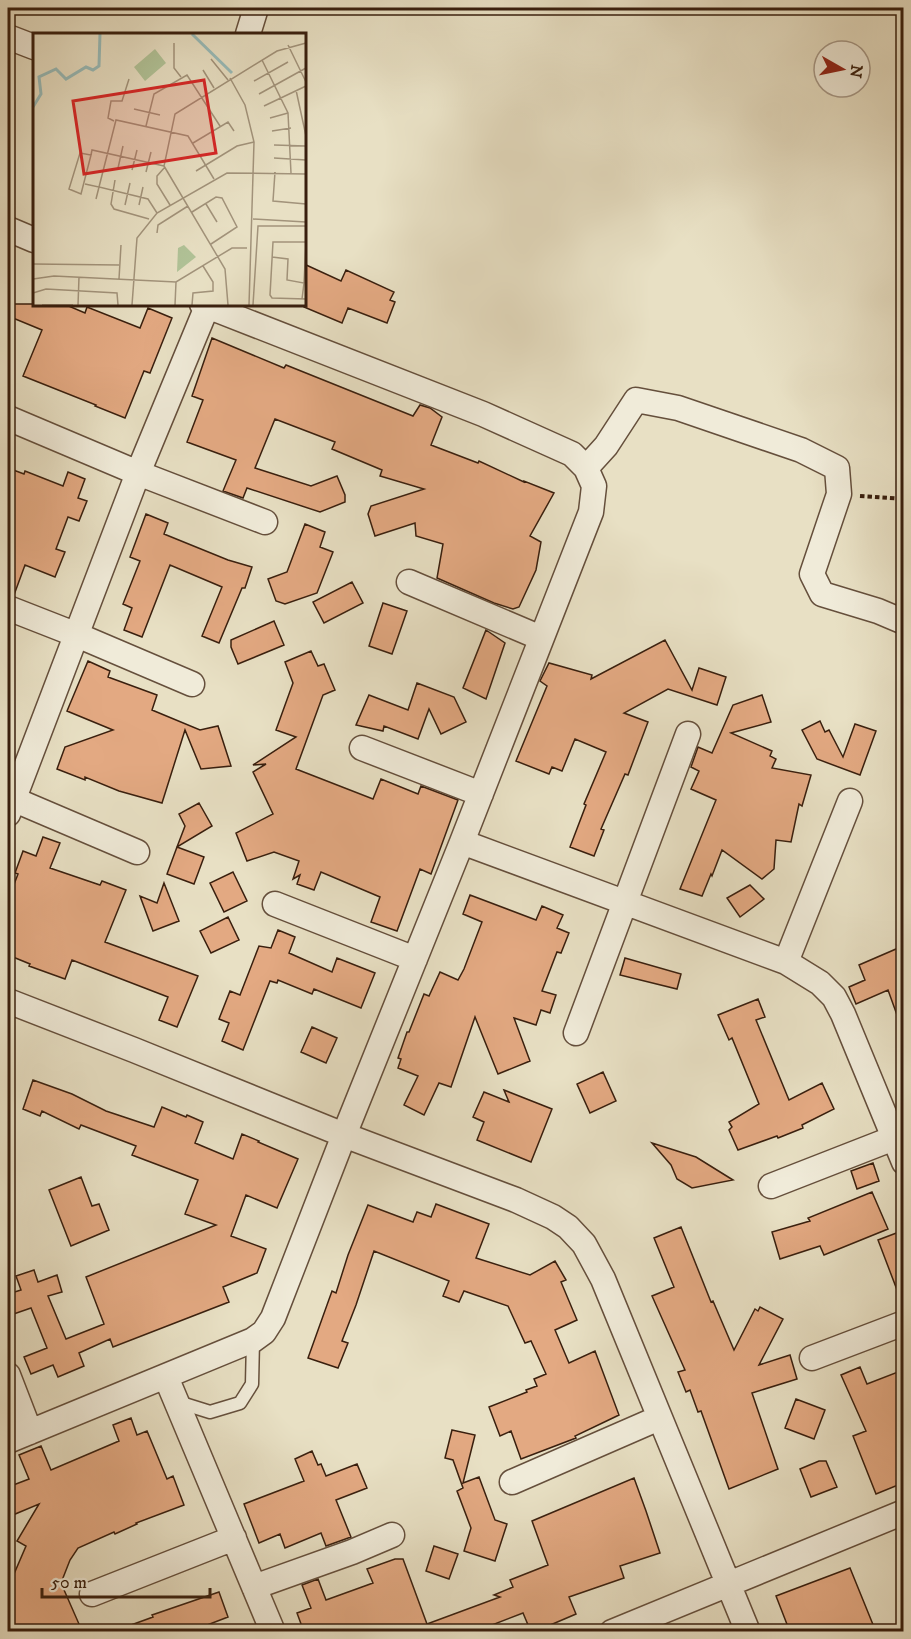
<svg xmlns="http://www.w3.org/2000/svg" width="911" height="1639" font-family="'IM FELL DW Pica',serif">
<rect width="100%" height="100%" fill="#e8e0c4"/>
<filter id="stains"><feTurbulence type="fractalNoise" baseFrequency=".00333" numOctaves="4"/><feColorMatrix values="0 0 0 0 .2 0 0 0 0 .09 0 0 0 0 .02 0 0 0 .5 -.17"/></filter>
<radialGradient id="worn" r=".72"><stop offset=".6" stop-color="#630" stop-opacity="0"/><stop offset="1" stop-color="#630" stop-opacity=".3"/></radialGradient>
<!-- building -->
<path fill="#e3a982" stroke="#391f0e" stroke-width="1.5" d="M304,264L341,281L346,270L394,292L390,300L395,302L387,323L348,308L342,323L304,307Z
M8,304H64L85,313L87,307L140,328L148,308L172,318L150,373L144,371L125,418L95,406L96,405L23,376L42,330L8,316Z
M212,338L284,368L286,365L413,416L420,405L430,408L442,417L431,445L478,463L479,461L524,482V481L554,493L530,536L541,542L536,570L519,607L513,609L494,603L437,578L443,544L416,536L415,523L375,536L368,514L371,506L424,489L380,476L382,470L332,449L335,442L275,419L255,468L311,486L337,476L345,495V502L320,512L247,488L243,498L223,491L236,460L187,442L203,400L192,396Z
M8,468L24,474L25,471L63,486L68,472L85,479L78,498L87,501L79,521L68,517L56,549L65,552L55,577L25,565L14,595L8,594Z
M146,514L168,523L164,534L228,560L252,567L245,588H242L219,643L202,636L222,587L170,565L142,637L124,630L132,608L123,604L140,561L130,557Z
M305,524L325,532L320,547L333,552L317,593L285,604L276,601L268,579L287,572Z
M352,582L363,603L324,623L313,602Z
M383,603L407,611L392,654L369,646Z
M274,621L284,645L238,664L231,647V640Z
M486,630L505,643L486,699L463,688Z
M665,640L692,690L699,668L726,677L717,705L668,689L624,713L648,722L628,775L625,774L601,829L604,830L594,856L570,847L586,805L584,804L606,752L575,739L562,771L552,767L549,774L516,761L547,686L540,681L549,663L592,675L591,679Z
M311,651L318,666L324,664L335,690L323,695L296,769L373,799L381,779L418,794L421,786L458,800L431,874L420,869L397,931L371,922L380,897L321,872L314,890L297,884L300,875L293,879L299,861L274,852L247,861L236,833L273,814L253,772L266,764L253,765L296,737L276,730L293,683L285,662Z
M88,661L110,671L108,677L157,695L152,710L200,730L218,726L231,766L201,769L185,730L162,803L119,791L85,777V780L57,769L65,747L113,730L67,711Z
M417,683L454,697L466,722L441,734L429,709L418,739L384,726L383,731L356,725L369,695L408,710Z
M762,695L771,722L731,733L772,751L770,756L776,759L772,768L811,775L802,806L799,804L791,842L776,840L774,869L762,879L722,850L712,876L711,874L702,896L680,889L716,800L691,789L699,771L691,767L698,747L712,753L733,705Z
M820,721L825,732L829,730L843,757L855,724L876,731L860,775L817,759L802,730Z
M199,803L212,826L177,847L185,826L179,814Z
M43,837L60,843L50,868L100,885L102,881L126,890L105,942L198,976L177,1027L159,1020L168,997L72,960L65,979L29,966L30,964L8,955V900L18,874L15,873L23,851L36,856Z
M177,847L204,857L194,884L167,874Z
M233,872L247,901L224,912L210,883Z
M164,883L179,921L153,931L140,896L157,903Z
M750,885L764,899L740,917L727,898Z
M470,895L536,920L542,906L563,915L557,928L569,933L561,953L557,952L542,991L556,995L550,1013L541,1010L536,1025L514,1018L530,1061L498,1074L475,1017L451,1087L439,1083L424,1115L404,1105L418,1076L398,1068L401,1059L398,1058L407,1032H409L424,994L429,996L440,972L458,980L464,969L482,922L463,914Z
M228,917L239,940L211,953L200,931Z
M278,930L295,937L289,953L332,972L337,958L375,973L361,1008L314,989L312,994L278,980L277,983L270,981L243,1050L222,1041L229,1023L219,1019L230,991L240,995L259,946L271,948Z
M903,946V1025L901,1026L888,990L856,1004L849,987L865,980L859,965Z
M625,958L681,974L677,989L620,975Z
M758,999L765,1017L756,1020L789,1100L822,1083L834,1109L802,1125L803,1128L778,1138L777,1136L738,1150L729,1130L732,1127L729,1122L759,1104L732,1038L729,1040L718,1015Z
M312,1027L337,1038L326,1063L301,1052Z
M603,1072L616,1101L590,1113L577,1084Z
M33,1080L72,1094L106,1111L154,1127L162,1107L186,1117L187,1115L203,1122L195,1143L233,1159L242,1134L259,1141L258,1142L298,1159L277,1208L246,1195L231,1236L266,1249L257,1273L223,1287L229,1302L113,1347L110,1339L79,1353L84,1366L58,1377L53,1365L31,1374L24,1357L47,1348L31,1308L8,1316V1294L21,1290L16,1276L34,1270L38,1282L57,1275L62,1292L48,1296L66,1339L104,1324L86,1277L216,1225L185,1214L198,1180L132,1155L136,1146L81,1125L79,1129L42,1111L40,1116L23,1109Z
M504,1090L552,1109L531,1162L477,1140L484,1122L473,1117L484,1092L509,1102Z
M652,1143L696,1157L733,1180L692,1188L677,1179L671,1165Z
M873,1163L879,1181L857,1189L851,1171Z
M81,1177L92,1206L99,1204L109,1230L71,1246L49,1190Z
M872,1192L888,1229L824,1255L820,1246L780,1259L772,1232L810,1221L808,1218Z
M436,1204L489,1224L476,1258L530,1275L555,1261L566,1280L561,1282L577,1320L555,1330L569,1363L595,1351L619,1415L575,1436L576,1438L521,1459L511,1431L500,1436L489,1407L527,1392L526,1390L537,1386L534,1379L546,1374L531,1341L525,1343L508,1306L464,1291L459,1302L443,1296L449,1281L374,1251L356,1305L342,1341L348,1343L338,1368L308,1358L332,1291L336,1293L348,1255L368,1205L413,1222L417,1212L431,1217Z
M681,1227L711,1302L713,1301L734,1350L755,1309L758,1311L760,1307L783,1319L759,1365L790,1355L797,1379L752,1393L778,1469L729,1489L701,1411L698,1412L690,1390L686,1392L678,1372L685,1370L652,1296L674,1287L654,1238Z
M899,1232L903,1244V1303H902L878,1240Z
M860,1367L867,1384L903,1370V1483L876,1494L853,1436L866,1431L841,1375Z
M796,1399L825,1410L814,1439L785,1428Z
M131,1418L137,1435L147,1431L167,1479L173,1476L184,1505L136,1523L137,1524L115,1534L114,1532L78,1548L70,1560L61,1583L79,1624L61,1632H8V1588L26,1546L17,1541L39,1504L8,1517V1487L29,1479L19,1455L41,1446L51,1470L119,1441L113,1425Z
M452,1430L475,1435L463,1483L479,1477L495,1520L507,1524L495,1561L464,1551L471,1528L457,1491L463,1488L453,1460L445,1458Z
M312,1451L318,1465L321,1464L326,1476L357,1464L367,1488L336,1500L351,1537L326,1546L321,1533L285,1548L280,1534L259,1543L244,1504L304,1481L295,1459Z
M819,1461H826L837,1487L811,1497L800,1469Z
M634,1478L646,1511L660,1553L620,1566L624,1578L569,1597L576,1614L534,1632H531L523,1613L474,1632H304L297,1613L311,1608L302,1585L318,1579L326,1600L373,1583L367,1569L395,1559H403L427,1624L500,1597L494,1595L513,1587L510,1580L548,1565L532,1521Z
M434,1546L458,1554L449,1579L426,1571Z
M850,1568L876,1632H790L776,1596Z
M219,1592L228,1617L189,1632H121L120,1629L153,1617L152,1615Z"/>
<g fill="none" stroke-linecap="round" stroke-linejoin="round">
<defs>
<path id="service" d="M178,1402L210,1412L240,1403L252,1384L253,1340"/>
<path id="minor" d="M248,34L256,8
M8,37L34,47
M8,229L34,240
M8,418L138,473L265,522
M586,468L606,446L636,400L678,408L801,450L837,468L839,494L812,574L822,594L878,611L904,622
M409,582L541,638
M8,608L77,635L192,684
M362,748L481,794
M8,797L137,852
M8,814L138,473L208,304
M462,842L786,962L820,983L834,997L843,1014L904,1162
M275,904L415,959
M786,962L850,801
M8,1001L134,1050L344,1135L516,1200L553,1217L568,1227L584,1244L603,1279L748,1632
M576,1033L688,734
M771,1186L894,1138
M812,1358L904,1323
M8,1375L30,1432
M166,1377L273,1632
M8,1441L253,1340L264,1332L273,1318L344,1135L462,842L591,512L594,486L586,468L572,454L483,414L202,304
M512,1482L659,1418
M254,1587L352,1552L392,1535
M92,1594L234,1538
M612,1632L904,1512"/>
</defs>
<!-- service casing -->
<use href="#service" stroke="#654f3c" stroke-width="15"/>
<!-- minor casing -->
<use href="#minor" stroke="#654f3c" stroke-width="27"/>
<!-- path -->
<path stroke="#391f0e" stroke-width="4" stroke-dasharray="4.5 3" stroke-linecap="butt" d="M860,496L904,499"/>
<!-- service -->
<use href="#service" stroke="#f0ebd9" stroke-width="12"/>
<!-- minor -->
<use href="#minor" stroke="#f0ebd9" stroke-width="24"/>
</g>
<!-- overview -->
<g transform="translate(33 33)">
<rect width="273" height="273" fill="#e8e0c4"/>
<path d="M122,16L133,30L112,48L101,34ZM151,212L163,224L144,239L145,215Z" fill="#b1c398"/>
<path fill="none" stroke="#98bcba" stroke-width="3" d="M159,1L199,40M0,74L8,61L6,44L23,36L33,46L53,34L60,37L66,33L67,1"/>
<path fill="none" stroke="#a2937b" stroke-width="1.5" d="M141,10V35L148,44M255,12L273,49M178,26L195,47M229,27L255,80L258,140M170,37L181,55M197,45L212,72L221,109L216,272M221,48L255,29M263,57L273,103M226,61L273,35M231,73L273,53M101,76L127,82M237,85L255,80M81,88L75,85L78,68H89L96,46M113,93L121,61L154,42L187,93M239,98L258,95M160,110L195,89L201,98M241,112L273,113M47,120L58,122L48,161L36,156ZM58,122L59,117L131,133M241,125L273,127M132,134L124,143V151L137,172M85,135L90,113M99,137L104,117M163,138L204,113L221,109M113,139L118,119M242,139L240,168L273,171M82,147L78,171L81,176L116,186M52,151L66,154L63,166M173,171L184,189M92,172L97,150M106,172L110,154M159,179L183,164L189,165L204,194L178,211M124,180L115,166L66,154L83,87L155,103L181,146M220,186L273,189M124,200L125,192L155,173M273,209H240L237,262L239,265L273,266M239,224L255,226L254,247L271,250L269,266M0,231L86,232M0,246L21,243L143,249L199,215H214M86,246L88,212M271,250L273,210M0,260L13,256L84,260L85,272M9,272H40M45,272L46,244M99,272L104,205L124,180L194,140L273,141M142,272L143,249M159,272L160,260L180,258V249L170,233M195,272L192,236L131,133L142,81L244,18L273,10M220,272L225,193H273"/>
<path fill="#d62828" fill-opacity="0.15" stroke="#d62828" stroke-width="3" d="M171,47L183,120L51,141L40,68Z"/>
<rect width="273" height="273" fill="none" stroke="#391f0e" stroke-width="3"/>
</g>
<!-- margin -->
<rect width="911" height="1639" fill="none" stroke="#e8e0c4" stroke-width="30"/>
<rect x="9" y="9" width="893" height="1621" fill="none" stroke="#391f0e" stroke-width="3"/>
<rect x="15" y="15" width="881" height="1609" fill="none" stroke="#391f0e" stroke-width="1.5"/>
<!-- north arrow -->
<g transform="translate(842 69) rotate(99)"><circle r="28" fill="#f0ebd9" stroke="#a79988" stroke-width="1.5"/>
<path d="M0-4.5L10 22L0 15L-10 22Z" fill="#8f2418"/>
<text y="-9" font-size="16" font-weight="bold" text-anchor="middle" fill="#391f0e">N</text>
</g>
<!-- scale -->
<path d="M42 1588v9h168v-9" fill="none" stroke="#391f0e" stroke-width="3"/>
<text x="51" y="1588" font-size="18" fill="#391f0e" stroke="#f0ebd9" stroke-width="4.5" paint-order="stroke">50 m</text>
<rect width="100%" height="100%" filter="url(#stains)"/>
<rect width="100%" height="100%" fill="url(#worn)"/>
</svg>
